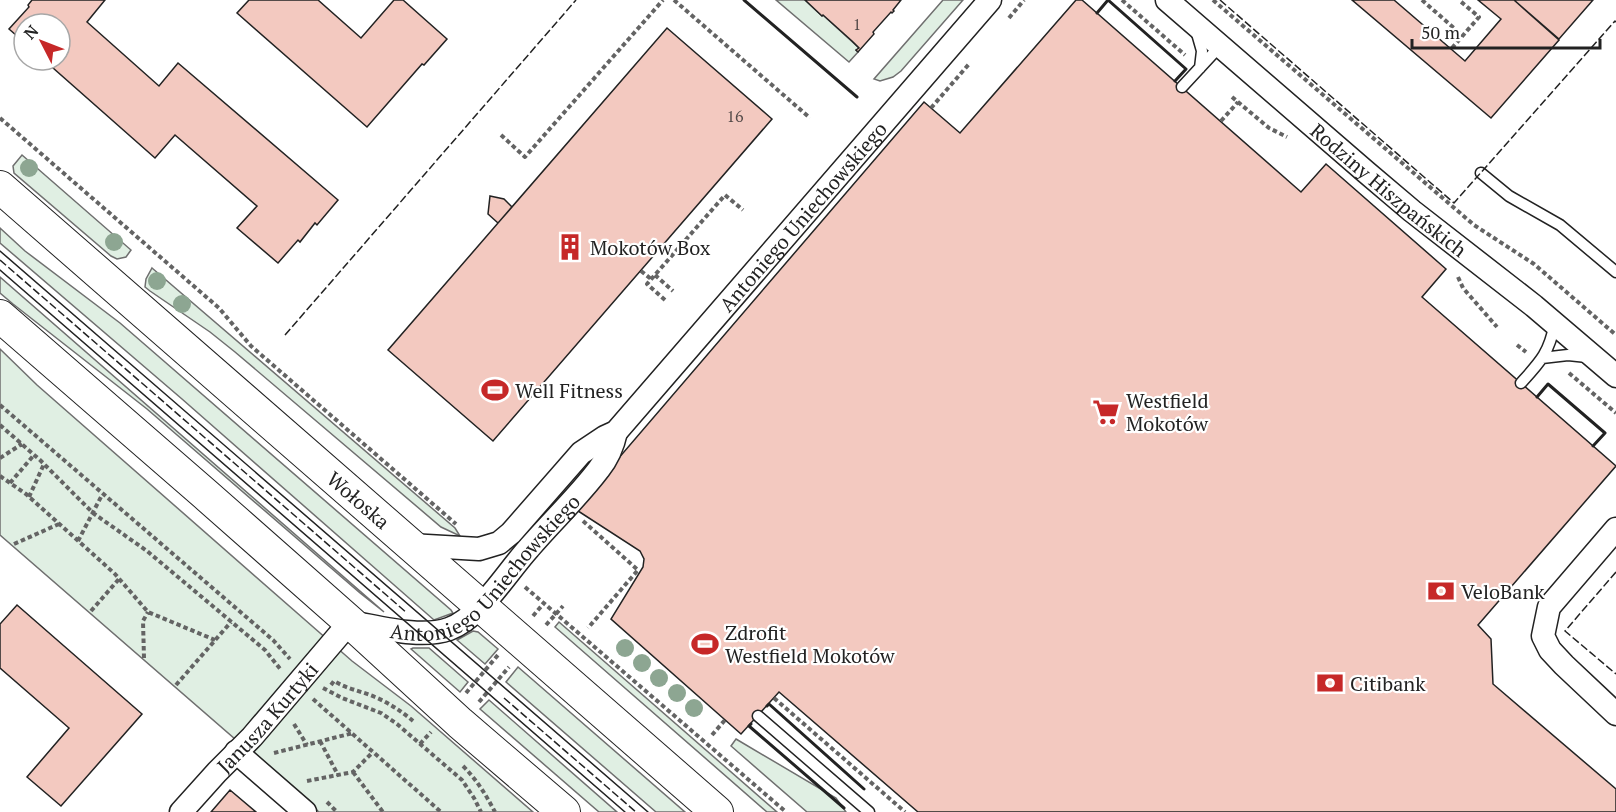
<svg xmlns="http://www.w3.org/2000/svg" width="1616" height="812" font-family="'PT Serif',serif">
<rect width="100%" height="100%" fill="#fff"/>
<!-- green -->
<path fill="#e0efe3" stroke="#6f6f6f" stroke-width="1.5" d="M776,0H805L822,16L823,15L859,48L856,50L858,52L849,62Z
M943,0H963L901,71L893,77L880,81L874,79Z
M22,155L131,250L126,257L117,259L111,256L14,173L13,166Z
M0,228L25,251L120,323L451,610L453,613L434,620L182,399L0,243Z
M152,268L455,528L460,536L441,527L235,352L210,332L150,291L145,287L146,279Z
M0,277L384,612L360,593L147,409L13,304L0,293Z
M0,349L37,385L352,661L411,706L533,812H319L0,535Z
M559,622L777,812H767L555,627Z
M473,631L478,632L498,649L485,664L457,640Z
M413,648H429L468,682L460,692L411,649Z
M518,667L685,812H656L506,682Z
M489,700L617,812H599L480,709Z
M736,739L836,798L846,812H807L731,746Z"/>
<!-- building -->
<path fill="#f3c9c0" stroke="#222" stroke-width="1.5" d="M32,0H105L87,22L159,86L178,63L338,200L317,225L315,223L300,242L298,240L278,263L237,228L257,206L175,135L155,158L44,60H60V24H24V42L9,29L29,7L28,5Z
M249,0H318L361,38L394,0H403L447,39L424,65L422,64L367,127L237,13Z
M805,0H901L893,10L894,11L892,13L891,12L873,32L874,34L858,52L856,50L859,48L852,41L823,15L822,16Z
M1076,0H1082L1301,192L1326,164L1446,269L1422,297L1616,466L1478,625L1491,639L1493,684L1616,789V812H918L779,692L741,734L611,619L643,567L644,559L640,551L575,509L924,102L960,133Z
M1352,0H1394L1465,61L1501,19L1478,0H1514L1559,40L1491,118Z
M1514,0H1593L1559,39Z
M667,28L772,119L493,441L388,350Z
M490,196L504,199L512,207L498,223L488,214Z
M17,605L142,714L61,806L27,777L69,728L0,668V624Z
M230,790L256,812H211Z"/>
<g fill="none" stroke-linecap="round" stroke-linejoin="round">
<defs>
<path id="service" d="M1196,30L1202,51L1200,68
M1182,87L1220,46
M1481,173L1509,196L1560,225L1616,272
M1542,358L1568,355L1587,357
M1521,383C1541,361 1549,353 1555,323
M758,716L869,812"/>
<g id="minor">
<path id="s1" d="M1167,0L1366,172L1412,211L1534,306L1616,376"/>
<path d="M1616,529L1549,607L1543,636L1550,650L1564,665L1616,714"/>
<path id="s2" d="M410,545L479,549L499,543L511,533L581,453L605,437L616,432L990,0"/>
<path d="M236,752L305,812"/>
<path id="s3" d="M181,812L217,772L252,737L350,622C380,627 420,639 449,629C480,618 507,572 529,548C552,521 578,497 599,469C608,458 613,446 616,432"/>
</g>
<g id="secondary">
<path id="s4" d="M0,187L717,812"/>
<path d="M0,316L205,494L350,622L460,723L564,812"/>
</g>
</defs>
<!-- service casing -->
<use href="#service" stroke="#222" stroke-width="13"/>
<!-- minor casing -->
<use href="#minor" stroke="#222" stroke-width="25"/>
<!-- secondary casing -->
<use href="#secondary" stroke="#222" stroke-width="34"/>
<!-- path -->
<path stroke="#646464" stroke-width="4" stroke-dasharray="4.5 3" stroke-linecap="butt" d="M674,0L810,118
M1122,0L1185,55
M1213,0L1474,225L1534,264L1616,335
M1422,0L1463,36
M1009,18L1024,0
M1452,48L1479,17L1459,0
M1232,97L1269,128L1287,137
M931,108L969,64
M0,118L219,308L251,346L456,524
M1221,121L1238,102
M501,135L525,157L663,0
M641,271L651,279
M655,275L673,291
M1458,277L1463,288L1497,327
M665,300L647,284L725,195L743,210
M1517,345L1526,352
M1569,373L1616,413
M0,405L273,640L290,659
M0,425L40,460L93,513L147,551L265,650L281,670
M0,458L22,444
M0,476L26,494L115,574L148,612L215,640
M10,483L34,455
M29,497L44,464
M583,521L638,570L588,628
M78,541L102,495
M14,544L59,524
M525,587L786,812
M91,611L119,579
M533,616L544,603
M546,625L563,606
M144,658L143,621L148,612
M176,685L231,622
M331,685L334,681C347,689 361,691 375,697C389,703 401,711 413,721
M323,688L342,698L381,713L397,724L462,780L474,798L481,812
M466,693L498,655
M774,698L905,812
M313,699L441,812
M479,702L509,667
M294,724L307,745
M712,735L725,720
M320,741L338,775
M420,744L431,732
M274,753L353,733
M463,766C477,780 486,795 495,812
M353,772L383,812
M307,781L353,772L373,752
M327,802L337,812"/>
<!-- service -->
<use href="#service" stroke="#fff" stroke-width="10"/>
<!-- minor -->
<use href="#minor" stroke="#fff" stroke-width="22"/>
<!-- secondary -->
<use href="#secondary" stroke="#fff" stroke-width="32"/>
<!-- tram -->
<path stroke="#222" stroke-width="1.5" d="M0,251L648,812
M0,270L625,812"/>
<!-- fence -->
<path stroke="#222" stroke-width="1.5" stroke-dasharray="8 3" stroke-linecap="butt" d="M1220,0L1454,203L1615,21L1616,22
M0,260L407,613
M285,335L576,0
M1616,572L1565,631L1616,674
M504,698L636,812"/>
<!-- wall -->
<path stroke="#222" stroke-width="3" d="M744,0L857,97
M1108,0L1186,69L1175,81
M1097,13L1108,0
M1537,397L1548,384L1605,433L1593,446
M767,706L769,704L864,789
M751,724L749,726L844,808"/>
</g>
<!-- trees -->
<g fill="#8da692">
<circle cx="29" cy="168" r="9"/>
<circle cx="114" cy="242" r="9"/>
<circle cx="157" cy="281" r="9"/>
<circle cx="182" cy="304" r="9"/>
<circle cx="625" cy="648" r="9"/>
<circle cx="642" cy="663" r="9"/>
<circle cx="659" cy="678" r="9"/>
<circle cx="677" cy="693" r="9"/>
<circle cx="694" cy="708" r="9"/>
</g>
<!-- icons -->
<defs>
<symbol id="building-bare" viewBox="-9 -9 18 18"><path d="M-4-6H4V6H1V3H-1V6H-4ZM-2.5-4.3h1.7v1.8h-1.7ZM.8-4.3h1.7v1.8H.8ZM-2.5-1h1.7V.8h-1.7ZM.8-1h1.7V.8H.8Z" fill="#c62828" stroke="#fff" stroke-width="2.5" paint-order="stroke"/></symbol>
<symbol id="stadium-bare" viewBox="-9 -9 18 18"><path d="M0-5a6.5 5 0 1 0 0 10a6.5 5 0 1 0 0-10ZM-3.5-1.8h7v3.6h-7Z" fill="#c62828" stroke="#fff" stroke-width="2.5" paint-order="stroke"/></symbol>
<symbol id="supermarket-bare" viewBox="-9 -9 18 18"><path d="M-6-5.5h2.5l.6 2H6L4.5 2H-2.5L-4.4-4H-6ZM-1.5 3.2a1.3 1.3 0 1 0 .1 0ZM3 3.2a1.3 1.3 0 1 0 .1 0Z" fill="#c62828" stroke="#fff" stroke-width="2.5" paint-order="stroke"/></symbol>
<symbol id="bank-bare" viewBox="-9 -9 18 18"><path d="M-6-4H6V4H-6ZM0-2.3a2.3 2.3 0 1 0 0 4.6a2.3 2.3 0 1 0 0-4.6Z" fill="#c62828" stroke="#fff" stroke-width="2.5" paint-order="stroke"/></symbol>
</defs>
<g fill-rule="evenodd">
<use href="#building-bare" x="551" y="228" width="38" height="38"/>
<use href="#stadium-bare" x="476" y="371" width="38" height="38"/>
<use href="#supermarket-bare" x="1087" y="393" width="38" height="38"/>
<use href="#bank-bare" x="1422" y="572" width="38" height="38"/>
<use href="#stadium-bare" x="686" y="625" width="38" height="38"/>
<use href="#bank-bare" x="1311" y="664" width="38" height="38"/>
</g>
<g text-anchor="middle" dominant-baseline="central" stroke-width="4.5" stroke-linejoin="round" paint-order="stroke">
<!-- number labels -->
<g font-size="16" fill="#564c4a">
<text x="857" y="24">1</text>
<text x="735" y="116">16</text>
</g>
<!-- street labels -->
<g font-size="20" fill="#222" stroke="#fff">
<text stroke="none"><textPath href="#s1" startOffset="292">Rodziny Hiszpańskich</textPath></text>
<text stroke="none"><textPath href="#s2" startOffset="538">Antoniego Uniechowskiego</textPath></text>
<text stroke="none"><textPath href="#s4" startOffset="476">Wołoska</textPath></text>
<text stroke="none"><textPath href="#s3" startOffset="417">Antoniego Uniechowskiego</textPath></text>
<text stroke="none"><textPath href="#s3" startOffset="128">Janusza Kurtyki</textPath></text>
</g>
<!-- poi labels -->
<g font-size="20" fill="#222" stroke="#fff" text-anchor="start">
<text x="590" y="247">Mokotów Box</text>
<text x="515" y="390">Well Fitness</text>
<text x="1126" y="400">Westfield<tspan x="1126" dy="23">Mokotów</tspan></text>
<text x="1461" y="591">VeloBank</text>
<text x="725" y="632">Zdrofit<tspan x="725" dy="23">Westfield Mokotów</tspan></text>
<text x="1350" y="683">Citibank</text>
</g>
</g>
<!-- north arrow -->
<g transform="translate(42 42) rotate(312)"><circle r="28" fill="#ffffff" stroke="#a7a7a7" stroke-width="1.5"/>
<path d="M0-4.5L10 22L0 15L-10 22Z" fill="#c62828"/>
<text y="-9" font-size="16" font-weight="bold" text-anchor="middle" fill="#222222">N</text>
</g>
<!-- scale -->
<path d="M1412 39v9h188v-9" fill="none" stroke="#222222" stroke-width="3"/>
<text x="1421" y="39" font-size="18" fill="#222222" stroke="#ffffff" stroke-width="4.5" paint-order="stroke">50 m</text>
</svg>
